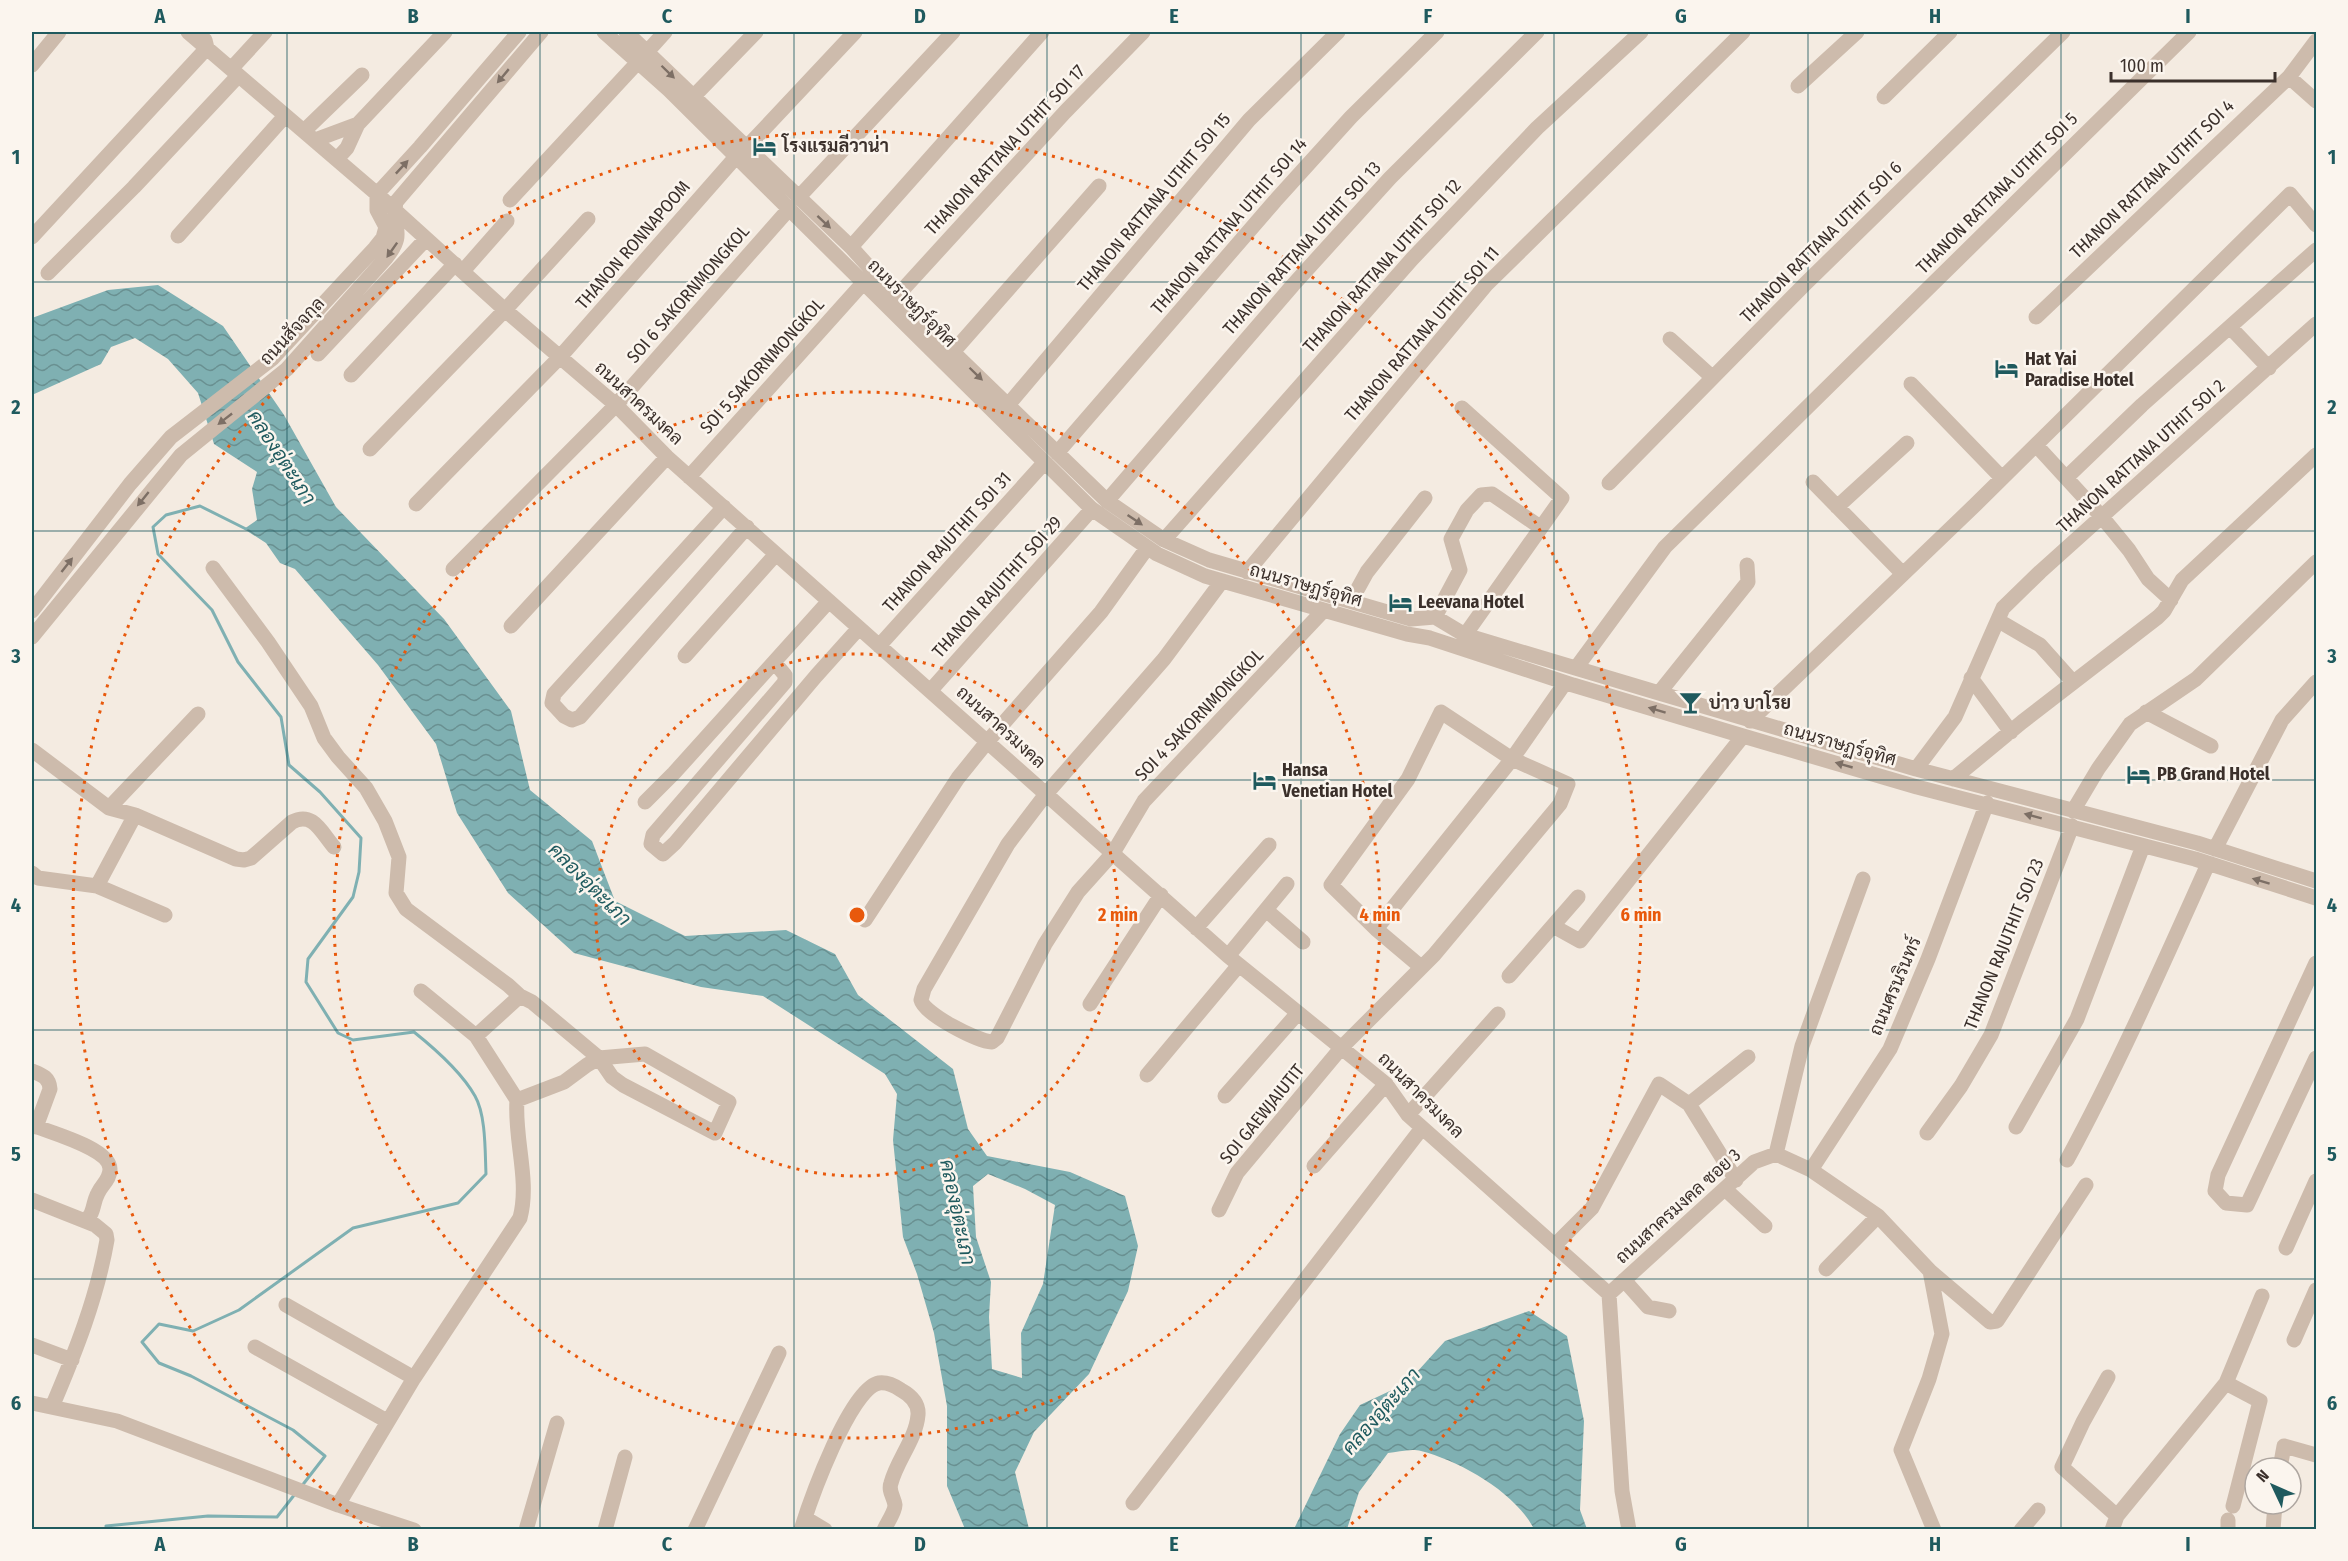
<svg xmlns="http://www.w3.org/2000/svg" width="2348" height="1561" font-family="'Fira Sans Condensed',Sarabun,sans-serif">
<defs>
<pattern id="water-waves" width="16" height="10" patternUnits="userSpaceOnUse" patternTransform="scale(1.5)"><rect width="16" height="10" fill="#7fb0b2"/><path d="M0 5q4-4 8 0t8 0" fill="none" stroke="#699091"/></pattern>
</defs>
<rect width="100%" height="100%" fill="#f4ebe1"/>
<!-- water -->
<path fill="url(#water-waves)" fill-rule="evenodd" d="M158,285L223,326L284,415L336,507L444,619L511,711L530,790L592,841L615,901L685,936L786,930L835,954L858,995L953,1069L968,1129L987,1156L1070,1172L1125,1196L1138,1246L1128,1291L1089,1374L1034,1432L1015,1472L1029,1529H965L947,1486V1406L934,1333L917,1274L903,1237L893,1140L897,1094L885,1074L763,996L701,987L574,953L508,893L457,813L436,744L378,665L295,569L280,563L266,543L244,529L257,520L252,489L257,472L214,444L198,393L168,359L135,338L111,347L101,364L32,395V318L108,290ZM988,1174L1025,1189L1055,1205L1043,1284L1021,1333L1022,1378L992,1369L989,1317L991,1282L976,1237L973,1186Z
M1529,1311L1567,1336L1584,1421L1580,1510L1587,1529H1534C1515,1492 1460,1461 1421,1451C1411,1448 1398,1452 1388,1453L1359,1492L1347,1529H1294L1340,1434L1360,1405L1407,1383L1445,1341Z"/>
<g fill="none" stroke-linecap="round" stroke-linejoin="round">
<!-- stream -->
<path stroke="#7fb0b2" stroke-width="3" d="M246,529L200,506L166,515L153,527L158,554L212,610L238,662L281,717L289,765L320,792L361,838L359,872L353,897L308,959L306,982L338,1033L353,1040L414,1032C434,1048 462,1073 475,1096C486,1115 485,1152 486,1174L458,1203L353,1228L239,1310L193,1331L159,1324L142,1342L159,1363L191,1376L293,1430L325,1456L301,1487
M114,1530L106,1526L208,1516L277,1517L295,1494"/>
<!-- minor -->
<path stroke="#cdbbac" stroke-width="15" d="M188,32L377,194L505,310L616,405L667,457L1228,956L1386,1084L1408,1115L1609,1294L1622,1491L1629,1530
M604,32L669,90L1092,509L1157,554L1205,576L1407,634L1430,638L1573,685L1743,736L1917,787L2195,859L2316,898
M626,32L851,247L896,297L1107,501L1164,540L1209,560L1411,619L1435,617L1465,635L1659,693L1916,769L2197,843L2316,881
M647,52L665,32
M32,65L59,32
M231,69L265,32
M2289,77L2316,101
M1798,86L1857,32
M693,97L756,32
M1884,97L1950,32
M304,131L362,75
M315,140L358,124
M746,148L855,32
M337,159L347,148L358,124L445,32
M798,198L953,32
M510,200L638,62
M178,236L285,116
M32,237L207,48L205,40
M851,247L1042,32
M463,271L507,221
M48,273L134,187L238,76
M896,297L1065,112L1143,32
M2036,317L2289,77L2316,41
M2230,327L2269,368
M1670,339L1712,377
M953,352L1099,186
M318,354L426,239
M351,375L455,264
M1911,384L2002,478
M1008,405L1249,120L1338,32
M1462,408L1562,498L1465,635
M2036,445L2102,517L2129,550L2148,579L2171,600
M370,449L505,310L588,219
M1057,453L1275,201L1351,117L1437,32
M689,477L864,282
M2067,477L2142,405L2316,250
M1813,482L1903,574
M1609,483L1805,284L2063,32
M1107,501L1293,285L1390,178L1537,32
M416,504L560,357L735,158
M724,507L554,694L552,703L564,716L572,720L580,717L747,527
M1837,507L1907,443
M1164,540L1412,259L1537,128L1641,32
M213,568L268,642L311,706L324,738L338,757L366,788L385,821L399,857L396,893L406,909L508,985L520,996L532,1002L599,1058L612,1077L623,1085L715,1133L729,1102L645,1054L599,1058L587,1065L564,1082L517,1100C514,1139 530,1180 520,1218L414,1378L338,1505
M453,569L616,405L789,209
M1247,572L1486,285L1743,32
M1222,581L1164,659L1046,794L1008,844L924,989L921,1000C924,1014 977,1041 992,1042L997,1038L1045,944L1078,892L1113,853L1144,801L1323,611
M1351,601L1367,572L1425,498
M32,611L130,484L171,437L273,358L375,248L383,238L386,227L377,210V194L420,147L519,32
M1435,617L1460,570L1451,539L1467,510L1481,495L1492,494L1540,527
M1999,621L2040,645L2073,682
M511,626L667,457
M32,637L181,455L287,369L386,258C407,232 391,229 396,202L541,32
M879,646L1044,463
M685,656L776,554
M774,662L785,675V682L653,835L651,844L663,854L675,843L816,676L859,628
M1576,668L1665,547L2189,32
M1971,678L2011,732
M931,690L1092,509
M1659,693L1748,582L1747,565
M2146,712L2211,746
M1750,721L1976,504L2290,194L2316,225
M32,750L109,808L135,815L236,859L244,860L251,858L292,822C313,811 321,832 334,847
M1916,769L1955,717L2003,608L2040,572L2316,324
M1953,779L2022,722L2158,617L2164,611L2182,580L2316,455
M645,802L674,773L829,601
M109,808L198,714
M2073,811L2098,769L2130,724L2196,679L2316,562
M2215,849L2282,720L2316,682
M32,873L38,878L97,886L165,915
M97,886L135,815
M1266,910L1303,942
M865,920L958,778L987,742L1101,612L1147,548
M1553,926L1580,941L1743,736
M1196,928L1269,845
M1376,929L1512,759L1565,683
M1228,956L1287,884
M2316,963L2218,1175L2215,1191L2226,1203L2247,1205L2316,1058
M1509,976L1578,897
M421,991L476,1036L517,1100
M1090,1004L1161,895
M476,1036L520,996
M32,1071C42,1075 49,1077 50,1089L36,1127
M1147,1075L1239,965
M1225,1096L1297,1014
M1689,1104L1748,1057
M1408,1115L1498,1014
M32,1125C48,1132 110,1148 110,1169C110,1180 102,1184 98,1193C92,1204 95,1213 85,1221
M2016,1127L2077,1019L2143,846
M1927,1133L1961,1086L1991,1035L2072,826
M1776,1154L1802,1046L1863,879
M2067,1160C2119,1064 2163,964 2208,864
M1314,1166L1386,1084
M1811,1170L1890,1049L1928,959L1987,803
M1725,1189L1765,1226
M32,1200L95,1225L106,1234L107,1240C97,1298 75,1353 52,1407
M1219,1210L1237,1173L1342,1047L1434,955L1560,804L1568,784L1512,759L1441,712L1408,779L1331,885L1376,929L1421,967
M1555,1245L1592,1208L1659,1084L1689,1104L1736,1180
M2286,1248L2316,1181
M1826,1269L1878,1216
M1930,1271L1990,1322L1997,1321L2086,1185
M1624,1280L1648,1307L1669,1311
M1609,1294L1754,1162L1776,1154L1811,1170L1878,1216L1930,1271L1942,1334L1929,1379L1901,1450L1934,1530
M286,1305L414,1378
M2294,1340L2316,1290
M32,1345L72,1360
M255,1347L387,1421
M2108,1377L2083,1422L2062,1467L2117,1516
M2226,1383L2260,1401L2233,1506
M32,1403L117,1421L338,1505L414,1530
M2280,1468L2284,1446L2316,1455
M1133,1503L1422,1128
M805,1518L825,1530
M2228,1520V1530
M526,1530L557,1423
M605,1530L625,1457
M695,1530L779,1353
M801,1530C810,1501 850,1388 879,1383C887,1382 895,1386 901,1390C910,1395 919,1403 918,1415C916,1439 897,1460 891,1483C888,1491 894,1497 895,1505C895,1512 887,1523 884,1530
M2021,1530L2038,1510
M2112,1530L2117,1516L2226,1383L2262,1296
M2273,1530L2275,1504"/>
</g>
<!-- one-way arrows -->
<defs><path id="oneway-solid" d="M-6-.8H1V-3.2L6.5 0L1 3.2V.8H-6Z" transform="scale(1.5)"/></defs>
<g fill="#7d6f65">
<use href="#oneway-solid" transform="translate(668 72) rotate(44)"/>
<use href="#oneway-solid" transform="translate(503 76) rotate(130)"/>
<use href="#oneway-solid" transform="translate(402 167) rotate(-47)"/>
<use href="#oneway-solid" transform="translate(824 222) rotate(43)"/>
<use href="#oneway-solid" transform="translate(392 250) rotate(125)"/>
<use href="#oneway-solid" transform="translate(976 374) rotate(44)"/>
<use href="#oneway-solid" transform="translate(225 419) rotate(142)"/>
<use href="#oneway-solid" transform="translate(143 499) rotate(129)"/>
<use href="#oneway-solid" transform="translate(1135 520) rotate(34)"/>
<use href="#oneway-solid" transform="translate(67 565) rotate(-52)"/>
<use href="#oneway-solid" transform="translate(1657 710) rotate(-163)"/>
<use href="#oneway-solid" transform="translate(1844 765) rotate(-164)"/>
<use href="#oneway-solid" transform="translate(2033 816) rotate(-165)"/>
<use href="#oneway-solid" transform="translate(2261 881) rotate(-163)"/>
</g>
<!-- grid -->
<path fill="none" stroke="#1f5a5e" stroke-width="1.5" stroke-opacity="0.55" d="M287,32V1530M540,32V1530M794,32V1530M1047,32V1530M1301,32V1530M1554,32V1530M1808,32V1530M2061,32V1530M32,282H2316M32,531H2316M32,780H2316M32,1030H2316M32,1279H2316"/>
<!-- distance rings -->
<g fill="none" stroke="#e8590c" stroke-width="3" stroke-dasharray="3 6">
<circle cx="857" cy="915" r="261"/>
<circle cx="857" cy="915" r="523"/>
<path d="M369 1529A784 784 0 1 1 1345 1529"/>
</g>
<!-- icons -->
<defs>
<symbol id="hotel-bare" viewBox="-9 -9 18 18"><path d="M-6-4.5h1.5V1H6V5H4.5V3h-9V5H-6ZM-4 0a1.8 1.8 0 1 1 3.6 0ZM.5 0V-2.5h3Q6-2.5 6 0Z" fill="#1f5a5e" stroke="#fbf5ee" stroke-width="2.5" paint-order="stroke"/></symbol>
<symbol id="bar-bare" viewBox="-9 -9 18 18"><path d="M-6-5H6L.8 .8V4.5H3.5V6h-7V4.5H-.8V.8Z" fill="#1f5a5e" stroke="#fbf5ee" stroke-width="2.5" paint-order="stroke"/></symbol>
</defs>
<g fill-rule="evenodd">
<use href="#hotel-bare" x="748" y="130" width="33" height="33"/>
<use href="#hotel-bare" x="1990" y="352" width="33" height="33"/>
<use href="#hotel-bare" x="1384" y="586" width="33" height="33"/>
<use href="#bar-bare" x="1674" y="686" width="33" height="33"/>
<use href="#hotel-bare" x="2122" y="758" width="33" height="33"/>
<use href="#hotel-bare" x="1248" y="764" width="33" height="33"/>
</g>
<g text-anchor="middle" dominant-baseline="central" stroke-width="5" stroke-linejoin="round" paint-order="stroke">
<!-- poi labels -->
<g font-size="18" font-weight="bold" fill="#3b302b" stroke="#fbf5ee" text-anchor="start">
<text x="782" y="146">โรงแรมลีวาน่า</text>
<text x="2025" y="359">Hat Yai<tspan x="2025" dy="21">Paradise Hotel</tspan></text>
<text x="1418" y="602">Leevana Hotel</text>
<text x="1709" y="703">บ่าว บาโรย</text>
<text x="1282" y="770">Hansa<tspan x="1282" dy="21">Venetian Hotel</tspan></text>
<text x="2157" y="774">PB Grand Hotel</text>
</g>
<!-- street labels -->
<g font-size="18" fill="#3b302b" stroke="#fbf5ee">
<text transform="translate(1005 150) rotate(-47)">THANON RATTANA UTHIT SOI 17</text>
<text transform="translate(2152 179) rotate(-44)">THANON RATTANA UTHIT SOI 4</text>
<text transform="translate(1997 193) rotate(-45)">THANON RATTANA UTHIT SOI 5</text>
<text transform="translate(1154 202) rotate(-50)">THANON RATTANA UTHIT SOI 15</text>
<text transform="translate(1229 226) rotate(-49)">THANON RATTANA UTHIT SOI 14</text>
<text transform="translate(1821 242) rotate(-45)">THANON RATTANA UTHIT SOI 6</text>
<text transform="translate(633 245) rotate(-49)">THANON RONNAPOOM</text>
<text transform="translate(1302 248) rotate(-48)">THANON RATTANA UTHIT SOI 13</text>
<text transform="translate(1382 266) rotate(-48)">THANON RATTANA UTHIT SOI 12</text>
<text transform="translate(688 294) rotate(-49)">SOI 6 SAKORNMONGKOL</text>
<text transform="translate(912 303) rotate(45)">ถนนราษฏร์อุทิศ</text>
<text transform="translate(292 331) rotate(-47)">ถนนสัจจกุล</text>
<text transform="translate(1422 334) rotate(-49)">THANON RATTANA UTHIT SOI 11</text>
<text transform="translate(762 366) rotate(-48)">SOI 5 SAKORNMONGKOL</text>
<text transform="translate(639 403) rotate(43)">ถนนสาครมงคล</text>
<text transform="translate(2141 456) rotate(-42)">THANON RATTANA UTHIT SOI 2</text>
<text transform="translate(947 542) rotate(-48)">THANON RAJUTHIT SOI 31</text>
<text transform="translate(1306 585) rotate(16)">ถนนราษฏร์อุทิศ</text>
<text transform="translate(997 587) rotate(-48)">THANON RAJUTHIT SOI 29</text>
<text transform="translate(1199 715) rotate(-46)">SOI 4 SAKORNMONGKOL</text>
<text transform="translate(1001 727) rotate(42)">ถนนสาครมงคล</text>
<text transform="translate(1840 744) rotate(16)">ถนนราษฏร์อุทิศ</text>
<text transform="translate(2004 944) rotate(-68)">THANON RAJUTHIT SOI 23</text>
<text transform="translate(1895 986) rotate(-67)">ถนนศรนรินทร์</text>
<text transform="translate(1421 1095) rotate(45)">ถนนสาครมงคล</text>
<text transform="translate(1262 1114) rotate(-51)">SOI GAEWJAIUTIT</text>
<text transform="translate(1678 1206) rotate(-42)">ถนนสาครมงคล ซอย 3</text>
</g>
<!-- water labels -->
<g font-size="20" font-style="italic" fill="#1f5a5e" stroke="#fbf5ee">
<text transform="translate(282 457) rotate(57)">คลองอุ่ตะเภา</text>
<text transform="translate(590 884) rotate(45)">คลองอุ่ตะเภา</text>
<text transform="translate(958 1212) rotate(78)">คลองอุ่ตะเภา</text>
<text transform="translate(1381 1411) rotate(-49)">คลองอุ่ตะเภา</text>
</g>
</g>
<circle cx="857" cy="915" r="9" fill="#e8590c" stroke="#fbf5ee" stroke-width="3"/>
<g font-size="18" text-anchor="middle" font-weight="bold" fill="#e8590c" stroke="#fbf5ee" stroke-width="5" stroke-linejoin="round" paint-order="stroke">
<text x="1118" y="921">2 min</text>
<text x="1380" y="921">4 min</text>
<text x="1641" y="921">6 min</text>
</g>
<!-- border -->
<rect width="2348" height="1561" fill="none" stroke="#fbf5ee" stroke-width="66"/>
<!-- north arrow -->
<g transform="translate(2273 1486) rotate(314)"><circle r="28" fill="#fbf5ee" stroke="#aea6a0" stroke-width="1.5"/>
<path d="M0-4.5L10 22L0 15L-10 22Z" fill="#1f5a5e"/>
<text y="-9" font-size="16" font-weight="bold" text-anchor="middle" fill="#3b302b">N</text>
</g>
<!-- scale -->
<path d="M2111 72v9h164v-9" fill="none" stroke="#3b302b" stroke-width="3"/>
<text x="2120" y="72" font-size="18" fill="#3b302b" stroke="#fbf5ee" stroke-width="4.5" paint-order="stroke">100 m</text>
<rect x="33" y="33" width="2282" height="1495" fill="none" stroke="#1f5a5e" stroke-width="2"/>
<g font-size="20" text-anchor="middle" font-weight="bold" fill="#1f5a5e">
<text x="160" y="23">A</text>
<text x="413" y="23">B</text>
<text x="667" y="23">C</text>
<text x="920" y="23">D</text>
<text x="1174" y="23">E</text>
<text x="1428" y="23">F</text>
<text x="1681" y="23">G</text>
<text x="1935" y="23">H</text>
<text x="2188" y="23">I</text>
<text x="16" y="164">1</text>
<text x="2332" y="164">1</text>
<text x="16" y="414">2</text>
<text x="2332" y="414">2</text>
<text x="16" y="663">3</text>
<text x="2332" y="663">3</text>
<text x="16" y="912">4</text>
<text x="2332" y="912">4</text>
<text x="16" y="1161">5</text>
<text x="2332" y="1161">5</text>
<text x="16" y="1410">6</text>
<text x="2332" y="1410">6</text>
<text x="160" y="1551">A</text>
<text x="413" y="1551">B</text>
<text x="667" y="1551">C</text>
<text x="920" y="1551">D</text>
<text x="1174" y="1551">E</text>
<text x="1428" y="1551">F</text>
<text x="1681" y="1551">G</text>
<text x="1935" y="1551">H</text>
<text x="2188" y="1551">I</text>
</g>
</svg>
